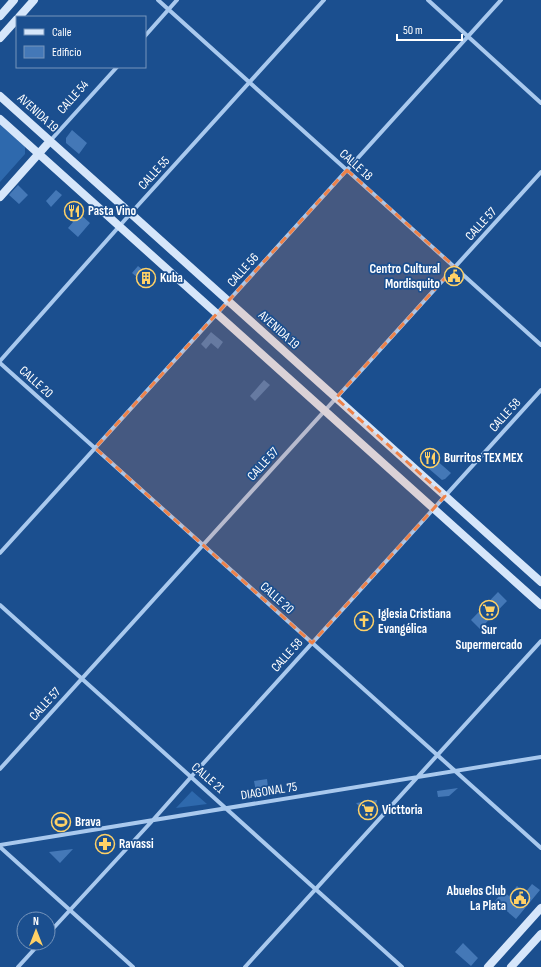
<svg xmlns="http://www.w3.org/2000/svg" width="541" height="967" font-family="'Sofia Sans Condensed',sans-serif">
<rect width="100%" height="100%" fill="#1b4f8f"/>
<!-- green -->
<path fill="#2e69ad" d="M0,124L25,147V154L0,182Z
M192,791L207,804L176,808Z"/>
<!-- building -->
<path fill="#4478b7" d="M72,130L87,143L79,154L66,143V138Z
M18,185L28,195L19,204L9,195Z
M56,190L62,195L51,207L46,201Z
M71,206L90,223L78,237L68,228L73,222L64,214Z
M138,266L150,276L144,283L132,273Z
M211,332L223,342L218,349L211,343L206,349L201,344Z
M264,380L270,385L255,401L250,396Z
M433,448L440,454L435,459L451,473L445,479L442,480L421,462Z
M498,592L507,601L480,629L471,620Z
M267,779L269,795L257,797L254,781Z
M458,788L449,796L438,797L437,791Z
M377,800L376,805L368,815L356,803Z
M73,849L60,863L49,852Z
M532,884L540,890L516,919L495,901L503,891L509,896L517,886L525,893Z
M463,943L478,958L471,966L455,952Z"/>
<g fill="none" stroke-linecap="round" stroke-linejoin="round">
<!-- street -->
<path stroke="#a9c9ee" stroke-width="4" d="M158,0L541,345
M428,0L541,103
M145,36L177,0
M50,141L117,67
M0,361L131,213L324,0
M0,363L541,848
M0,553L501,0
M0,605L402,967
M0,769L541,172
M0,845L541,757
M0,847L133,967
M48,934L153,820L191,777L541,390
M18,967L40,943
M245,967L541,641"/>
<!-- secondary -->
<path stroke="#d6e6fa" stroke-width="8" d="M0,16L14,0
M19,17L34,0
M0,38L17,19
M0,96L541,582
M0,119L541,605
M0,197L50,141
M488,967L541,908
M511,967L541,934"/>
</g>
<!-- marked area -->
<path fill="#ee8249" fill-opacity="0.2" stroke="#ee8249" stroke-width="3" stroke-dasharray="8 5" stroke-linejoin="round" d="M347,170L455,267L336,398L445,496L312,643L95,448Z"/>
<!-- icons -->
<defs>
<symbol id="restaurant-ring" viewBox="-11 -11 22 22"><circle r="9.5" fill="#1b4f8f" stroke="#ffd166" stroke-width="1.5"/><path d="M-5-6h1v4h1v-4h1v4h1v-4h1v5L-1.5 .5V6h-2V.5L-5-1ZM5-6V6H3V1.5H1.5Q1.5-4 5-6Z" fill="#ffd166"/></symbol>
<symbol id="civic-ring" viewBox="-11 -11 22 22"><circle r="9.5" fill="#1b4f8f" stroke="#ffd166" stroke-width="1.5"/><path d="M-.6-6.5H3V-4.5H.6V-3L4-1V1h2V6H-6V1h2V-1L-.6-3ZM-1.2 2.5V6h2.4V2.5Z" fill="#ffd166"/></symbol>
<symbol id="building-ring" viewBox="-11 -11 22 22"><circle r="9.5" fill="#1b4f8f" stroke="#ffd166" stroke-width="1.5"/><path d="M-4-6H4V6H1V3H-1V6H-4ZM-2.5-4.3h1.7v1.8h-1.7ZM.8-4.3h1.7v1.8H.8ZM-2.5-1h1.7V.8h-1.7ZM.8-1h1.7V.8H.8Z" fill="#ffd166"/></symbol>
<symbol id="supermarket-ring" viewBox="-11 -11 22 22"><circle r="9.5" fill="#1b4f8f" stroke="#ffd166" stroke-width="1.5"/><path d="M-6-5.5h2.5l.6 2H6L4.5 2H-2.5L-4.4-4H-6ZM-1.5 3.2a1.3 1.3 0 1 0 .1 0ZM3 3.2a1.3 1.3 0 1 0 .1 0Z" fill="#ffd166"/></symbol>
<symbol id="church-ring" viewBox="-11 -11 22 22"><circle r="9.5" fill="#1b4f8f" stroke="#ffd166" stroke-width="1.5"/><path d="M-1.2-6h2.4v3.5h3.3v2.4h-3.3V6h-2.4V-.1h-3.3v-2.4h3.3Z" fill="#ffd166"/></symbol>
<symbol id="stadium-ring" viewBox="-11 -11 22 22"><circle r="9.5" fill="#1b4f8f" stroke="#ffd166" stroke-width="1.5"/><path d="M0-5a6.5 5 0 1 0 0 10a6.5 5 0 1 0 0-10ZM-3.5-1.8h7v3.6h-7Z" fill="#ffd166"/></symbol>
<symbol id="pharmacy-ring" viewBox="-11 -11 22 22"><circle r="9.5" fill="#1b4f8f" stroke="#ffd166" stroke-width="1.5"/><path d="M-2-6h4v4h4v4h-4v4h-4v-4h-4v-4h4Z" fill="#ffd166"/></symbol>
</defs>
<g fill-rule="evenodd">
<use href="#restaurant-ring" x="63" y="200" width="22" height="22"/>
<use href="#civic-ring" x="443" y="265" width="22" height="22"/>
<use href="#building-ring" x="135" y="267" width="22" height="22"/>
<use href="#restaurant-ring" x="419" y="447" width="22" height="22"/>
<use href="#supermarket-ring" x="478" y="599" width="22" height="22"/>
<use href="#church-ring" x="353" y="610" width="22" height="22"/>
<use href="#supermarket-ring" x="357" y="799" width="22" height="22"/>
<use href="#stadium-ring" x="50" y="811" width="22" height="22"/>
<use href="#pharmacy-ring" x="94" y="833" width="22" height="22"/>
<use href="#civic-ring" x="509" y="887" width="22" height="22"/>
</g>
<g text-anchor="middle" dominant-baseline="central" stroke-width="3.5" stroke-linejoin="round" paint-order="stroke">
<!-- street labels -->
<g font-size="13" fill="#fff" stroke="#1b4f8f">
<text transform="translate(73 97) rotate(-48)">CALLE 54</text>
<text transform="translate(38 113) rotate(42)">AVENIDA 19</text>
<text transform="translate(356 165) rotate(42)">CALLE 18</text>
<text transform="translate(154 173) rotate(-48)">CALLE 55</text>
<text transform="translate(481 224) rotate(-48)">CALLE 57</text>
<text transform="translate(243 270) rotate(-48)">CALLE 56</text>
<text transform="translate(279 330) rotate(42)">AVENIDA 19</text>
<text transform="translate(36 382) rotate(42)">CALLE 20</text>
<text transform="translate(505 415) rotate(-48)">CALLE 58</text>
<text transform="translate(263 464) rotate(-48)">CALLE 57</text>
<text transform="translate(277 598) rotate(42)">CALLE 20</text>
<text transform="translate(287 655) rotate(-48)">CALLE 58</text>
<text transform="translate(45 704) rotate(-48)">CALLE 57</text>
<text transform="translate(208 778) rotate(41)">CALLE 21</text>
<text transform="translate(269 791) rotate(-9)">DIAGONAL 75</text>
</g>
<!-- poi labels -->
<g font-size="13" font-weight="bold" fill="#fff" stroke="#1b4f8f" text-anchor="start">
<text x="88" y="211">Pasta Vino</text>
<text x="440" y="269" text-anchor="end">Centro Cultural<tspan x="440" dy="15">Mordisquito</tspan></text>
<text x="160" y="278">Kuba</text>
<text x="444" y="458">Burritos TEX MEX</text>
<text x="378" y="614">Iglesia Cristiana<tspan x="378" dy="15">Evangélica</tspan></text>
<text x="489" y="630" text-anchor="middle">Sur<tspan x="489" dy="15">Supermercado</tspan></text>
<text x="382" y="810">Victtoria</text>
<text x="75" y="822">Brava</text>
<text x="119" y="844">Ravassi</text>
<text x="506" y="891" text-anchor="end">Abuelos Club<tspan x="506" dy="15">La Plata</tspan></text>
</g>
</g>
<!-- legend -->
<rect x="16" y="16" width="130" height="52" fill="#1b4f8f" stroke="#7695bc"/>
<rect x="24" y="29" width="20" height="6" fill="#d6e6fa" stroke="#7695bc"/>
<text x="52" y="36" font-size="12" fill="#ffffff">Calle</text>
<rect x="24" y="46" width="20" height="12" fill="#4478b7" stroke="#7695bc"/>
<text x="52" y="56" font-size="12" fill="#ffffff">Edificio</text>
<!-- north arrow -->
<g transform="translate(36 931)"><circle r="19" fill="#1b4f8f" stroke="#7695bc"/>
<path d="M0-3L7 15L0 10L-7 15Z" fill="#ffd166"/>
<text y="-6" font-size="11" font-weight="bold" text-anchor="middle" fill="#ffffff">N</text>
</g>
<!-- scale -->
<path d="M397 34v6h65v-6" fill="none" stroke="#ffffff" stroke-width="2"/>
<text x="403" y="34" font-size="12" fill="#ffffff" stroke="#1b4f8f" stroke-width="3" paint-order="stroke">50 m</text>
</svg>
